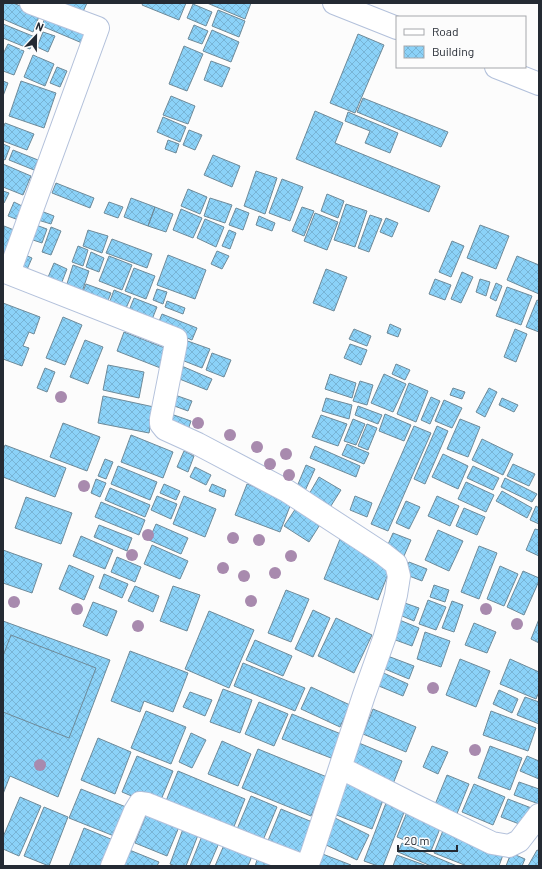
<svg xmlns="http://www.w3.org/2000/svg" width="542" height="869" font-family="Barlow,sans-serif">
<defs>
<pattern id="building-cross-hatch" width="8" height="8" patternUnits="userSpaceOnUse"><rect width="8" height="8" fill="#8bd2f8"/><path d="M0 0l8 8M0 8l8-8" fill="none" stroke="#78b4d5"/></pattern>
</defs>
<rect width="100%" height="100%" fill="#fcfcfc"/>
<!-- building -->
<path fill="url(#building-cross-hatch)" stroke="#6e8a99" d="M3,3H13L40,14L33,32L3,19Z
M54,3H87L81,16Z
M143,3H186L179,20L142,5Z
M207,3H251L245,19Z
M193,4L212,12L206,26L187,18Z
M218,10L245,21L239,37L212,26Z
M47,12L88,29L82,43L42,26Z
M3,24L35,37L30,49L3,38Z
M194,25L208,31L202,44L188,39Z
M212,30L239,42L231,62L203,51Z
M43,32L55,36L48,52L37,47Z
M358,34L384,45L355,113L330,103Z
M8,44L24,51L14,75L3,71V54Z
M184,46L203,54L187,91L169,84Z
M33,55L54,64L45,86L24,77Z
M211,61L230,68L222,87L204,80Z
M57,67L67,71L60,87L50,83Z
M3,81L8,83L3,96Z
M21,81L56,93L44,128L9,116Z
M171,96L195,106L188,124L163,115Z
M363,98L448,132L441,147L357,112Z
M315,111L343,123L335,143L440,186L429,212L296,159Z
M348,112L398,133L390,153L365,143L370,131L345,121Z
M163,117L186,127L180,142L157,132Z
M5,123L34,134L27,150L3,141V129Z
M189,130L202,135L195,150L183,145Z
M168,140L179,144L176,153L165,149Z
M3,144L10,147L5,160L3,159Z
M13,150L38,160L34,170L9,160Z
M213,155L240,166L232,187L204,175Z
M3,164L31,176L23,195L3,187Z
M256,171L277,178L265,214L244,206Z
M282,179L303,187L290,221L269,213Z
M56,183L94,198L90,208L52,193Z
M188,189L207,197L200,214L181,206Z
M3,191L9,193L4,203H3Z
M327,194L344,201L338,218L321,211Z
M131,198L155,207L148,226L124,217Z
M210,198L232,205L225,223L204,216Z
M14,202L26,208L21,221L8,216Z
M109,202L123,207L118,218L104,213Z
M346,204L367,211L355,247L334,240Z
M155,207L173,214L166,232L148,226Z
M302,207L314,211L304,236L292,231Z
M236,208L249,213L243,230L229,225Z
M181,209L202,218L193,238L173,230Z
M41,211L54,216L51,224L38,220Z
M315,213L338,222L327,250L304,241Z
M370,215L382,219L369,252L358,248Z
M259,216L275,223L272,231L256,225Z
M386,218L398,223L392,237L380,232Z
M205,219L224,227L216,247L197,238Z
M33,224L47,229L42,243L27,238Z
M480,225L509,236L496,269L467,258Z
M4,226L19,232L10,258L3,255Z
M51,227L61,231L51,255L42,252Z
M88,230L108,236L102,253L83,246Z
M229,230L236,233L230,249L222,246Z
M112,239L152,254L147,268L106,253Z
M452,241L464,246L451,277L439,272Z
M78,246L88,250L83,266L72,262Z
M217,251L229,256L222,269L211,264Z
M91,252L104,258L99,272L86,267Z
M23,254L32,258L25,274L16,270Z
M168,255L206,270L195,299L157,285Z
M109,256L132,265L122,290L99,281Z
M517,256L539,265V294L507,280Z
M54,263L67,269L60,287L46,282Z
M73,265L89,271L81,295L65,290Z
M134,268L155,276L146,299L125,291Z
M326,269L347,277L334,311L313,303Z
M462,272L473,277L461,303L451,299Z
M435,279L451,285L445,300L429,294Z
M480,279L490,282L486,296L476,292Z
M496,283L502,286L496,301L490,298Z
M86,284L111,293L105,308L80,299Z
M507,287L532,296L521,325L496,316Z
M157,289L167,292L163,304L153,300Z
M114,290L131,297L123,315L107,309Z
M134,298L157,307L151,322L128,313Z
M537,300L539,301V332L526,327Z
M167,301L185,308L183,314L165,307Z
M3,303L40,317L34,334L29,332L23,346L29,348L22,366L3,359Z
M162,314L197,328L192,340L157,326Z
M63,317L82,325L65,365L46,358Z
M390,324L401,329L398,337L387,333Z
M354,329L371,336L367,346L349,339Z
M515,329L527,334L516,362L504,357Z
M124,332L170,350L163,369L117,351Z
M182,339L210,349L202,368L174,357Z
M85,340L103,347L88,384L70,377Z
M350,344L367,350L361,365L344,358Z
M212,353L231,360L224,377L206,370Z
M177,364L212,379L207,390L172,376Z
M396,364L410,370L405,380L392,374Z
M108,365L144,372L139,398L103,390Z
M45,368L55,372L47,392L37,388Z
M330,374L356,383L352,398L325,389Z
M384,374L406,384L393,412L371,403Z
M360,381L373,385L367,405L353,401Z
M409,383L428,391L416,422L397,414Z
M453,388L465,392L462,399L450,395Z
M489,388L497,392L485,417L476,412Z
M172,394L192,401L188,411L169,404Z
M103,396L154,407L149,433L98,423Z
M431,397L440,401L430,424L421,420Z
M326,398L352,405L349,419L322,411Z
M502,398L518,405L514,412L499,405Z
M444,400L462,408L452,428L435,421Z
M358,406L382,415L378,424L355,415Z
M171,414L191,421L187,433L167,425Z
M385,414L411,425L404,441L379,431Z
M321,415L347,424L338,446L312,437Z
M353,419L365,424L356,445L344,441Z
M460,419L480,427L468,457L447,449Z
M63,423L100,437L87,471L50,457Z
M367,424L377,428L368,450L358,446Z
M414,426L431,433L388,531L371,524Z
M437,426L448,431L425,484L414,479Z
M131,435L173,452L163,478L121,462Z
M482,439L513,454L503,475L472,460Z
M347,444L369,453L364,464L342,455Z
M5,445L66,468L55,497L3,477V451Z
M315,446L360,466L356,477L310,458Z
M184,451L194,456L188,472L177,467Z
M443,454L468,466L458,489L432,477Z
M105,459L113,462L106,479L98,476Z
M513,464L535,474L529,486L507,476Z
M306,465L315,469L304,493L296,489Z
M118,466L157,482L150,500L111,484Z
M473,466L499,478L493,490L467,478Z
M195,467L211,475L206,485L190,477Z
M319,477L341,490L329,509L308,496Z
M505,478L537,494L532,502L501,487Z
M96,479L106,483L100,497L91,493Z
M466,482L494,495L486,512L458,499Z
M164,484L180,491L176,500L160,493Z
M212,484L226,490L224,497L209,491Z
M247,484L292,501L280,532L235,515Z
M110,488L150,505L145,517L105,500Z
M502,491L532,508L527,518L496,501Z
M157,496L177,504L171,519L151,510Z
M184,496L216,509L205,537L173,524Z
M355,496L372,503L367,517L350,510Z
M437,496L459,506L450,526L428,516Z
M26,497L72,513L61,544L15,528Z
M406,501L420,507L409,529L396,523Z
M101,502L145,520L139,535L95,517Z
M536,506L539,508V524L530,520Z
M296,508L321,523L309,542L284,526Z
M464,508L485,517L477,535L456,526Z
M156,524L188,538L181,554L149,540Z
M99,525L132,538L127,551L94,537Z
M535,529L539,530V556L526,550Z
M438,530L463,541L449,571L425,560Z
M393,533L411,540L404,556L386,549Z
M81,536L113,550L105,569L73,556Z
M340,539L390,569L378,600L324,579Z
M152,545L188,561L180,579L144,564Z
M479,546L497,553L479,599L461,592Z
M3,550L42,564L32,593L3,583Z
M117,557L141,567L135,582L111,572Z
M409,562L427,569L422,581L404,574Z
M69,565L94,576L84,600L59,589Z
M500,566L518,574L504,606L487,599Z
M523,571L539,578V581L524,615L507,607Z
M104,574L128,584L122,598L99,588Z
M434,585L449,590L445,602L430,597Z
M135,586L159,596L153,612L128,601Z
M173,586L200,595L187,631L160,621Z
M286,590L309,599L291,642L268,633Z
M428,600L446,607L436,630L419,624Z
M399,601L419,608L414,621L395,613Z
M452,601L463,605L454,632L442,628Z
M93,602L117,611L107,636L83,626Z
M313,610L330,618L313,657L295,649Z
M209,611L254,630L229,688L185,669Z
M336,618L372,635L354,673L318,656Z
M397,619L419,628L412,646L390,638Z
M539,619V643L531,639Z
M3,621L110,660L58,797L10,776L3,794Z
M474,623L496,632L487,653L465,645Z
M425,632L450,641L441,667L417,659Z
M11,635L96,668L69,738L3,712V656Z
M255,640L292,656L283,676L246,660Z
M130,651L188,673L173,712L144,701L140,712L111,701Z
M385,655L414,666L409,679L380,667Z
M460,659L490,671L476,707L446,695Z
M510,659L539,672V692L536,699L500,684Z
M243,663L305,688L295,711L234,686Z
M379,671L408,684L403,696L374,684Z
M311,687L350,705L340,727L301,709Z
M223,689L252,700L240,733L210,722Z
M499,690L518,699L512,713L493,704Z
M190,692L212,700L205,716L183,707Z
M525,697L539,702V724L517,715Z
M259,702L288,714L274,746L245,734Z
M373,709L416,727L406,752L363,734Z
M146,711L186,727L171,764L131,748Z
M491,711L536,728L528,751L483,735Z
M292,714L341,734L331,758L282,739Z
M191,733L206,740L192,768L179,762Z
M98,738L131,752L115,794L81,780Z
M222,741L251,754L238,786L208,774Z
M359,743L402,761L393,784L350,767Z
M432,746L448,752L438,774L423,767Z
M490,746L522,758L510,790L478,778Z
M258,749L327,777L311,816L242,788Z
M137,756L173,771L158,807L122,792Z
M527,756L539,761V779L520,771Z
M178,771L245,799L231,834L164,806Z
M447,775L469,784L456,816L434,807Z
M343,779L385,795L372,829L329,812Z
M519,782L539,789V804L514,795Z
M474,784L505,797L493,825L462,812Z
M81,789L131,809L119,838L69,818Z
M251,796L277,807L261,845L235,834Z
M20,797L41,806L19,856L3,849V837Z
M508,799L534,809L527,827L501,817Z
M386,803L405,810L383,866H378L364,861Z
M44,807L68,817L49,866L24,856Z
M409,807L443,821L431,851L397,837Z
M281,809L317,824L300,863L265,848Z
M148,810L181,822L167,856L135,843Z
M331,816L369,835L357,860L318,841Z
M84,828L118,842L109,866H69Z
M444,828L504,852L499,866H467L434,853Z
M183,829L198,835L186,866H175L170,864Z
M202,836L219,843L209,866H190Z
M402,843L457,866H431L398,852Z
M224,845L252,856L248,866H215Z
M127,849L159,862L157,866H121Z
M537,850L539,851V866H528Z
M320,853L351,865L350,866H315Z
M511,853L525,859L522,866H506Z
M397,855L427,866H393Z
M258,857L283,866H255Z"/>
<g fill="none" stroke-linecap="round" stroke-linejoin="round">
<defs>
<path id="minor" d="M334,3L397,28
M496,67L539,84
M3,271L176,339V343L161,419V424L165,429L198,444L287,491L382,553L396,564L399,576L396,595L385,636L364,695L312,853L307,866
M9,273L98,28L31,3
M341,768L412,804L492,843L509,846L519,841L539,815
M112,866L135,811L140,803L147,804L247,844L304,866"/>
</defs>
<!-- minor casing -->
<use href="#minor" stroke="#b3c1db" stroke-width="24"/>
<!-- minor -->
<use href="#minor" stroke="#fff" stroke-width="22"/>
</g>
<!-- trees -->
<g fill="#a88aae">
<circle cx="61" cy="397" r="6"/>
<circle cx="198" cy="423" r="6"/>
<circle cx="230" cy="435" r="6"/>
<circle cx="257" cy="447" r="6"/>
<circle cx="286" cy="454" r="6"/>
<circle cx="270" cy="464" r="6"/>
<circle cx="289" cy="475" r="6"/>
<circle cx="84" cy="486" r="6"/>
<circle cx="148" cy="535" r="6"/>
<circle cx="233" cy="538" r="6"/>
<circle cx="259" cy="540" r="6"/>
<circle cx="132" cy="555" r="6"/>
<circle cx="291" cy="556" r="6"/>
<circle cx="223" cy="568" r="6"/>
<circle cx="275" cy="573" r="6"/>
<circle cx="244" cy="576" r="6"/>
<circle cx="251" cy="601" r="6"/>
<circle cx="14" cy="602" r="6"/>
<circle cx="77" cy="609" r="6"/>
<circle cx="486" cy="609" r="6"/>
<circle cx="517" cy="624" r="6"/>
<circle cx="138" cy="626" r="6"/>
<circle cx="433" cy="688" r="6"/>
<circle cx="475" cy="750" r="6"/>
<circle cx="40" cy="765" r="6"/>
</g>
<!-- border -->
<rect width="542" height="869" fill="none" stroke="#242a33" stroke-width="8"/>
<!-- legend -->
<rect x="396" y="16" width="130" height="52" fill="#fcfcfc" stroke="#a6a8ac"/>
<rect x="404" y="29" width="20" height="6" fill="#ffffff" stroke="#a6a8ac"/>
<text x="432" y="36" font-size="12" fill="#242a33">Road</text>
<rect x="404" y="46" width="20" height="12" fill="url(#building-cross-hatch)" stroke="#a6a8ac"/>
<text x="432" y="56" font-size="12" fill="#242a33">Building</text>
<!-- north arrow -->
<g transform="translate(36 36) rotate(22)" stroke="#fcfcfc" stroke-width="3" paint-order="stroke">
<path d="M0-3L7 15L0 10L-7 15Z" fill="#242a33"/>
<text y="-6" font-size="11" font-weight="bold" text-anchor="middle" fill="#242a33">N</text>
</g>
<!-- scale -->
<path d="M398 845v6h59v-6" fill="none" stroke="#242a33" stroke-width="2"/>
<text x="404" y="845" font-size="12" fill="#242a33" stroke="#fcfcfc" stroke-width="3" paint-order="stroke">20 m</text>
</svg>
